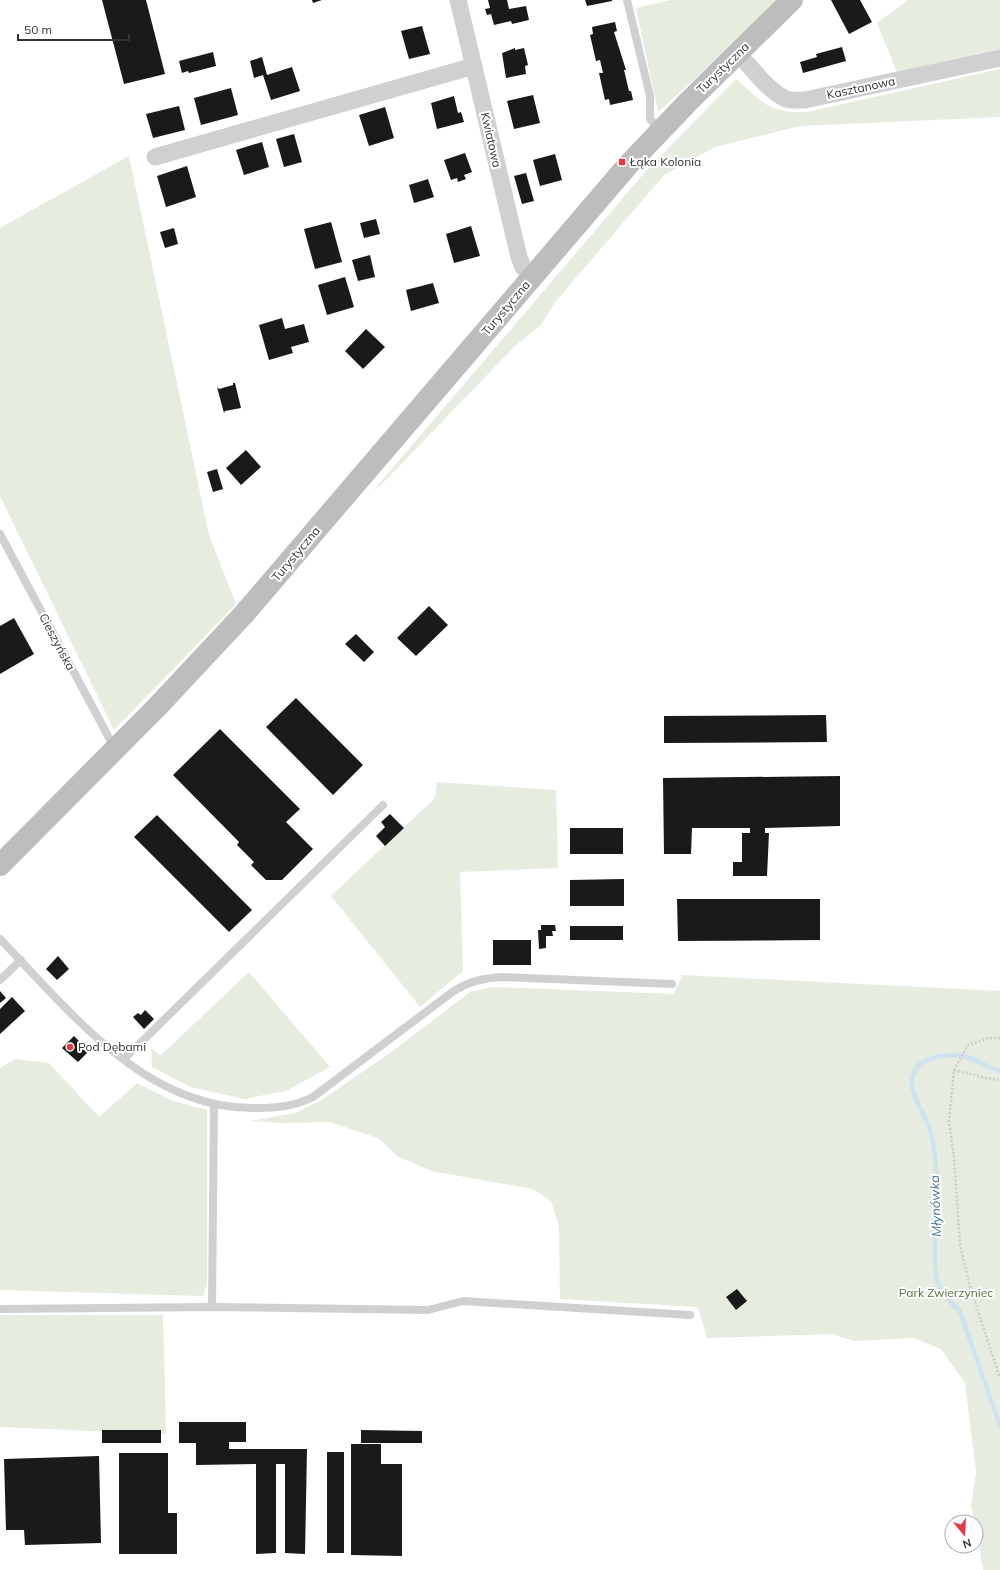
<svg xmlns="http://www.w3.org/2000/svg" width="1000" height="1570" viewBox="0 0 1000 1570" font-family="Mulish,sans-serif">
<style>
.green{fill:#e6ecdf}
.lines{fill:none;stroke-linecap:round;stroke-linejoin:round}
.stream{stroke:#cfe2ee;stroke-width:4.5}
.building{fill:#1a1a1a}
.path{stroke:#cdcdcd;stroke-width:2.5;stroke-dasharray:2 2;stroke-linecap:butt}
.service{stroke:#d0d0d0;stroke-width:8}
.minor{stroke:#d0d0d0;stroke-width:17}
.secondary{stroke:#bdbdbd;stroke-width:22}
.poi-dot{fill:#e63946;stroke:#fff;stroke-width:1.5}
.labels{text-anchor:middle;stroke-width:4;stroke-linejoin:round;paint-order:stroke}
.street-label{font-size:12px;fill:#333;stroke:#fff}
.poi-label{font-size:12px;fill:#333;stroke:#fff;text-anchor:start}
.park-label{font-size:12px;fill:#56703f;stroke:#fff}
.water-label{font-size:13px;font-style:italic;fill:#3f7597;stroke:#fff}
</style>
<rect width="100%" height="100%" fill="#fff"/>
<g class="green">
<polygon points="671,0 782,0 658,112 636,8"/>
<polygon points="908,0 1000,0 1000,49 897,72 877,23"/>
<path d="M 1000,69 L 1000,117 L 800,126 L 715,147 L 664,175 L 556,301 L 541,325 L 514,347 L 381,485 L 373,491 L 645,172 L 736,79 C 764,103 768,113 807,112 Z"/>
<polygon points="129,156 209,535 236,604 114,730 0,496 0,228"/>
<polygon points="437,782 556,790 558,868 460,872 463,971 420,1007 331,896 435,798"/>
<polygon points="249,972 330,1067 286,1091 244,1099 191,1087 152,1067 151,1047 160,1056"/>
<polygon points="682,975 1000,991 1000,1570 983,1570 976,1522 974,1522 971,1506 976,1472 965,1383 941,1349 913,1338 854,1341 832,1334 707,1338 698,1307 560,1299 559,1227 551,1201 533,1189 431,1171 397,1156 378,1138 330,1122 284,1123 250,1121 295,1113 320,1101 390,1053 470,992 492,987 674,994"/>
<polygon points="15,1059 49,1063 99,1117 137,1083 173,1101 207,1110 207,1284 203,1296 0,1290 0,1068"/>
<polygon points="0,1315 163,1315 166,1434 0,1427"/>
</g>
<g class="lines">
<path class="stream" d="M 1000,1071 C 973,1062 967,1050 937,1057 C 932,1058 924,1061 920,1064 C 901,1082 920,1105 927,1122 C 941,1155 935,1207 935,1243 C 935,1254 934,1269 937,1280 C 941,1293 950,1302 960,1311 L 1000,1426"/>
</g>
<g class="building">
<polygon points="102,0 146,0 165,74 124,84"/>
<polygon points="312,0 322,0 313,3"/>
<polygon points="488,0 507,0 509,9 526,6 529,20 512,24 511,21 494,25 491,14 487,15 485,9 490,8"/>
<polygon points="585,0 612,0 612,1 587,6"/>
<polygon points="831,0 860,0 872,22 849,34"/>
<polygon points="615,22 617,31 614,32 626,70 624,70 629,91 631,91 633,100 610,105 609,99 605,100 599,73 603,73 600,60 596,61 590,35 593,34 592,27"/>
<polygon points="422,26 430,54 409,59 401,31"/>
<polygon points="842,47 846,61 803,73 800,62 817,57 816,54"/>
<polygon points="515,48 515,50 524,48 528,65 525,66 526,74 506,78 502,53"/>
<polygon points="213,52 216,66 189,73 188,71 182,73 179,61"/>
<polygon points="262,57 267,75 292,67 300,91 271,100 263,75 254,78 250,61"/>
<polygon points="231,88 238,115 201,125 194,98"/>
<polygon points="533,95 540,123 514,129 507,101"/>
<polygon points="454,96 458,113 461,112 464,122 437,129 431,103"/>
<polygon points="179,106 185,130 153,138 146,114"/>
<polygon points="385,107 394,138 369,146 359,115"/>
<polygon points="294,134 302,162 284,167 276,139"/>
<polygon points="262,142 269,167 244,175 236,150"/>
<polygon points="465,153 472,172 464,175 466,179 458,182 457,178 451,180 444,160"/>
<polygon points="555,154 562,180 540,186 533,160"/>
<polygon points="187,166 196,197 166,207 157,176"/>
<polygon points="526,173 534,201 522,204 514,176"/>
<polygon points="428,179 434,197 414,203 409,185"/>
<polygon points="376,219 380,234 364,238 360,223"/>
<polygon points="331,222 342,262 315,269 304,229"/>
<polygon points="471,226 480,256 454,263 446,234"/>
<polygon points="174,228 178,244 165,248 160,232"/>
<polygon points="370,255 375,277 358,281 352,260"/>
<polygon points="345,277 354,307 327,315 318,285"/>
<polygon points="433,283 439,303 411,311 406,290"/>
<polygon points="282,318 285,329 304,324 309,342 291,347 293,353 269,360 259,325"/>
<polygon points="366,329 385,347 363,369 345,351"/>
<polygon points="233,383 235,383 241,408 225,411 224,413 217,387 219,389 233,385"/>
<polygon points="246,450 261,467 241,485 226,468"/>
<polygon points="217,469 223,489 213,492 207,472"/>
<polygon points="429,606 448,625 416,656 397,638"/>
<polygon points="14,618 34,654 0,674 0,626"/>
<polygon points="356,634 374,652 364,662 345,644"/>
<polygon points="296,698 363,765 333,795 266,727"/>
<polygon points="826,715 827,742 664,743 664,716"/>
<polygon points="220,729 300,809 286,822 313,849 282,880 266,880 251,865 254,862 237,845 239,842 173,775"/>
<polygon points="840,776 840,826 765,828 765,833 769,833 767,876 733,876 733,862 742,862 742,833 750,833 750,828 692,828 691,854 664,854 663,778"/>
<polygon points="390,814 404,828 385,846 376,836 385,827 381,822"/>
<polygon points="157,815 252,910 229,932 134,837"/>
<rect x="570" y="828" width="53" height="26"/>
<polygon points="624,879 624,906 570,906 570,880"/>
<polygon points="677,899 820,899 820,940 678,941"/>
<polygon points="541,925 555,925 556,931 552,931 553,936 546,936 546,948 539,949 538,930 541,930"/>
<rect x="570" y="926" width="53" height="14"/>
<rect x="493" y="940" width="38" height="25"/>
<polygon points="58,956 69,969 57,980 46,969"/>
<polygon points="0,991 6,998 0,1003"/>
<polygon points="12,997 25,1011 0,1034 0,1009"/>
<polygon points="145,1010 154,1019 144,1029 133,1017 138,1013 141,1015"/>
<polygon points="74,1036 89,1051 78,1062 62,1048"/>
<polygon points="737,1289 747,1301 736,1310 726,1297"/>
<polygon points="179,1422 246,1422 246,1442 229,1442 229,1449 307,1449 305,1554 285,1553 285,1464 276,1464 276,1553 256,1554 256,1464 196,1465 196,1443 179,1443"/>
<rect x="102" y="1430" width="59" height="13"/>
<polygon points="361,1430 422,1431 422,1443 361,1443"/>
<polygon points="351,1444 381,1444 381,1464 402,1464 402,1556 351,1555"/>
<rect x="327" y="1452" width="17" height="101"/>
<polygon points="119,1453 168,1453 168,1513 177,1513 177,1554 119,1554"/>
<polygon points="99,1456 101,1543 25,1545 24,1530 6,1530 4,1459"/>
</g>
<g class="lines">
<g class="path">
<polyline points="1000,1038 989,1038 968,1045 954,1070 949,1121 954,1157 960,1245 970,1287 1000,1378"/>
<polyline points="954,1070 986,1078 1000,1080"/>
</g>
<g class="service">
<polyline points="627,0 650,96 650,119 660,130"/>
<polyline points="0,534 115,749"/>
<path d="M 0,939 C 70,1011 146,1111 257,1108 C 278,1108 295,1106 313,1097 L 451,993 C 468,981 484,978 504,977 L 672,984"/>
<polyline points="0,980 21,960"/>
<polyline points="124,1059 383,805"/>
<polyline points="212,1307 214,1104"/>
<polyline points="0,1309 212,1307 428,1310 463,1301 690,1315"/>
</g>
<g class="minor">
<polyline points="458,0 519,257 523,267 533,275"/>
<path d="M 738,53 C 752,68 767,90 786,99 C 792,101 799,100 805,100 L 1000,58"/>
<polyline points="155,157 474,66"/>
</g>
<polyline class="secondary" points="0,865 158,706 244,614 628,165 688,102 792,0"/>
</g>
<g class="poi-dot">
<rect x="618" y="158" width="8" height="8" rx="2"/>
<circle cx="70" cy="1047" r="4"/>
</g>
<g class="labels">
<g class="street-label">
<text transform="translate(723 68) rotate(-44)" y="4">Turystyczna</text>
<text transform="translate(861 88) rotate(-12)" y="4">Kasztanowa</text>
<text transform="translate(491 140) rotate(77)" y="4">Kwiatowa</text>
<text transform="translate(506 308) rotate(-50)" y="4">Turystyczna</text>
<text transform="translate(296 554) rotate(-50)" y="4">Turystyczna</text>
<text transform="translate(57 642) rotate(62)" y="4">Cieszyńska</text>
</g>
<g class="poi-label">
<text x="630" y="166">Łąka Kolonia</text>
<text x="78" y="1051">Pod Dębami</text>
</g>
<g class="park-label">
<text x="946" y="1297">Park Zwierzyniec</text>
</g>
<g class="water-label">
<text transform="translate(935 1206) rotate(-92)" y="5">Młynówka</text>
</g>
</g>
<g transform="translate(964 1534) rotate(162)"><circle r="19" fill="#ffffff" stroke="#adadad"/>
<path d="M0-3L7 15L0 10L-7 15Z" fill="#e63946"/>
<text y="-6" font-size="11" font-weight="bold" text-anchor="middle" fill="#333333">N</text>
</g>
<path d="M18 34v6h111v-6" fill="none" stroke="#333333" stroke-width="2"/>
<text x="24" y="34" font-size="12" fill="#333333" stroke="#ffffff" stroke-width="3" paint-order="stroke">50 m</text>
</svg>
